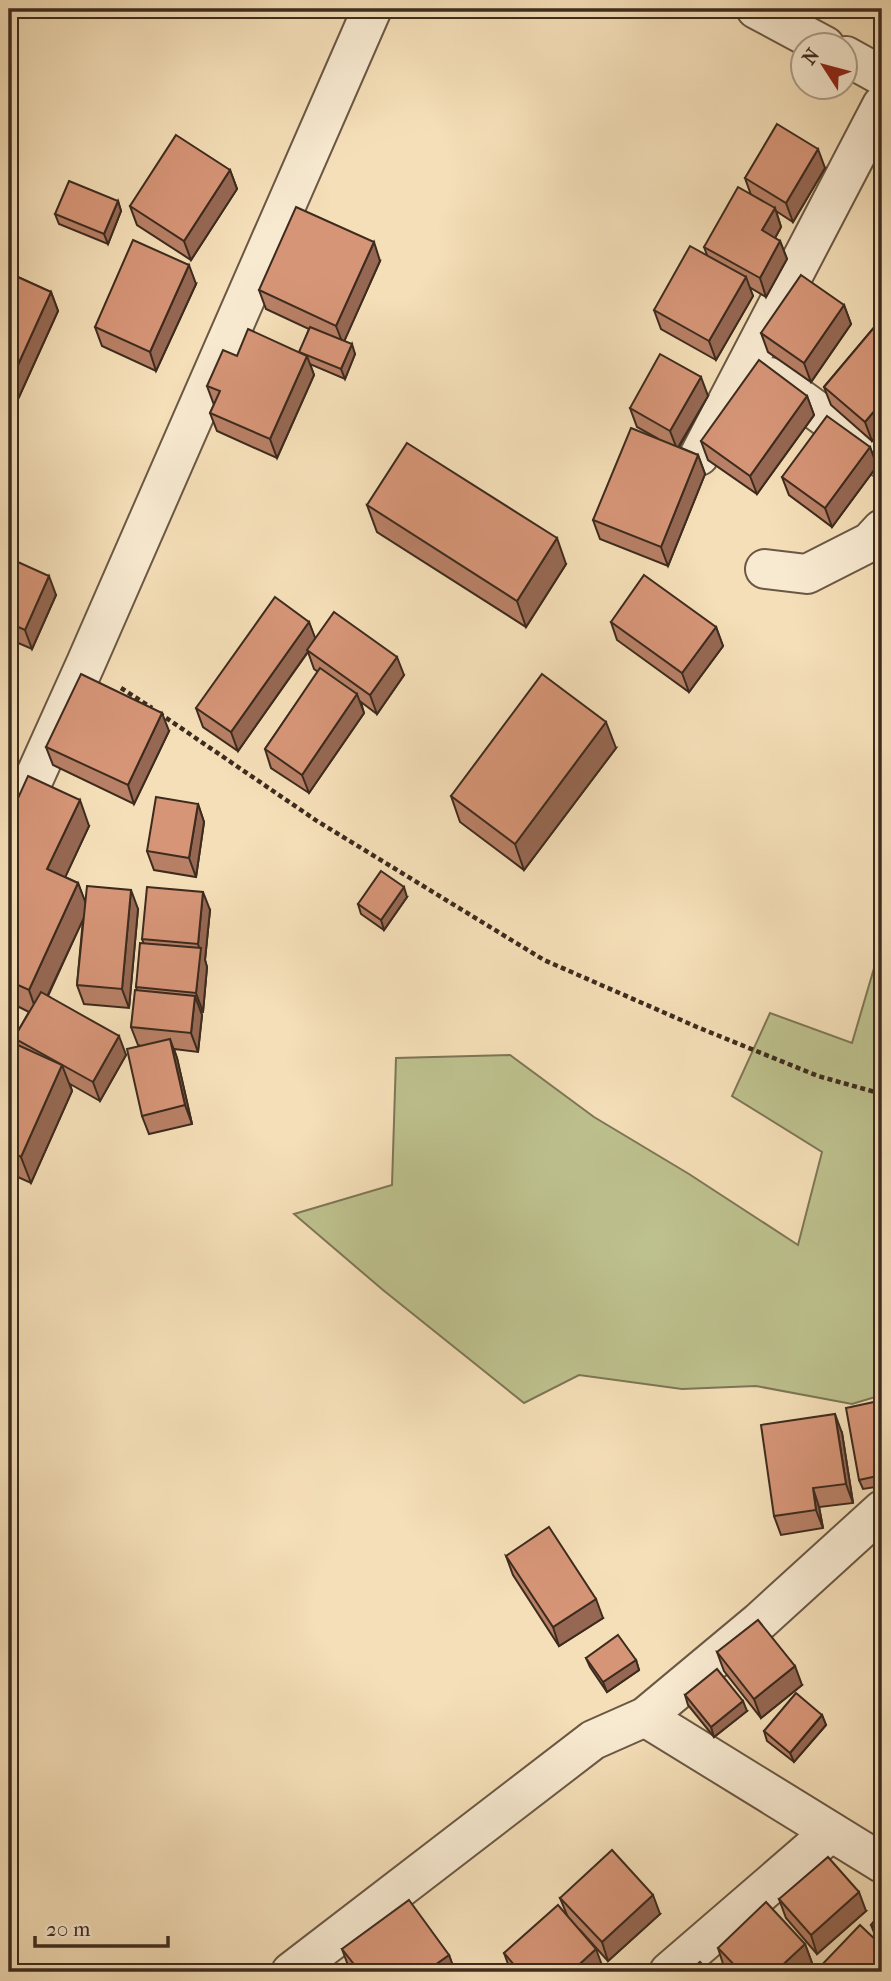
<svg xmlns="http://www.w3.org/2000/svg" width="891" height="1981" viewBox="0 0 891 1981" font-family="'IM FELL French Canon',serif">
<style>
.green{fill:#bdc18e;stroke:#7d7656;stroke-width:2}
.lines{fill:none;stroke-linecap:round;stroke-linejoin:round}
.minor-casing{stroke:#6b5844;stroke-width:42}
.tertiary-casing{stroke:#6b5844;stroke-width:42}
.path{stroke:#3d2b1e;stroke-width:4.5;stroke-dasharray:5 3.5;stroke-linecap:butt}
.minor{stroke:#f8ead1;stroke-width:38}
.tertiary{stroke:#f8ead1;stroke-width:38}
.wall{fill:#b88066;stroke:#3d2b1e;stroke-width:2}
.shaded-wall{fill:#966853;stroke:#3d2b1e;stroke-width:2}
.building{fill:#d69577;stroke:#3d2b1e;stroke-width:2}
</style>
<rect width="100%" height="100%" fill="#f5dfb8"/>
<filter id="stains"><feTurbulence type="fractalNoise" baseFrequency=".00286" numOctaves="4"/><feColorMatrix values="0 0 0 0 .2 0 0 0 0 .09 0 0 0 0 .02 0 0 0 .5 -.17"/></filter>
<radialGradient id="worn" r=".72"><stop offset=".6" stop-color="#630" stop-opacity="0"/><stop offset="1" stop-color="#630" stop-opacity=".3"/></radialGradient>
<polygon class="green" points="882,941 882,1395 852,1404 756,1386 682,1389 579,1375 524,1403 383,1290 294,1214 392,1185 396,1058 510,1055 594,1117 689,1174 798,1245 822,1152 732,1096 770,1013 852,1043"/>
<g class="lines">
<g class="minor-casing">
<g id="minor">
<polyline points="756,9 825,46"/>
<polyline points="846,56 882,76"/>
<polyline points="770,377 882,458"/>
<polyline points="699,456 882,105"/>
<polyline points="765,569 807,574 870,542 882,529"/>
<polyline points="645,1717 882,1863"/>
<polyline points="291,1972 593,1740 645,1717 759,1622 882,1510"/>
<polyline points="669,1972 831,1832"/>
</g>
</g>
<g class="tertiary-casing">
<polyline id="tertiary" points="9,834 86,663 372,9"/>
</g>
<g class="path">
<polyline points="121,688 152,708"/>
<polyline points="159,713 317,821 544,960 697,1027 818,1076 882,1094"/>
</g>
<use href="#minor" class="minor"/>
<use href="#tertiary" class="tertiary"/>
</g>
<g class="wall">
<polygon points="825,168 793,222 776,211 781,227 775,238 780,241 787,259 766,297 749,287 753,296 716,360 661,329 654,310 707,255 704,247 751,195 745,178"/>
<polygon points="230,170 237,189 191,260 137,225 130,206"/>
<polygon points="882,181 882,208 875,189"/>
<polygon points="118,201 121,211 108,244 59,224 55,214"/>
<polygon points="380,261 344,341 355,354 345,379 310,364 314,375 277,458 217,431 210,413 214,405 207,386 300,353 309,329 266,309 259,290"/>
<polygon points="9,273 51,292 58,311 19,397 9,392"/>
<polygon points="196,284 156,371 102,346 95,327"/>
<polygon points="844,305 851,324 811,382 768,352 761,333"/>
<polygon points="882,318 882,429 872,441 831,405 824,387"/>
<polygon points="708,396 679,447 698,455 705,474 668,566 600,539 593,520 657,438 637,427 630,408"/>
<polygon points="807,396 814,415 757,494 708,460 701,441"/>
<polygon points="870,447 877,466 832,527 789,495 782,477"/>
<polygon points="367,505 566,564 526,627 377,532"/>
<polygon points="9,558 56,595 32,649 9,639"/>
<polygon points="309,622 315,639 404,675 377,714 361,702 364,713 309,793 271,768 265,749 318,672 314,669 308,652 238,751 203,727 196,708"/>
<polygon points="611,622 716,627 723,646 689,692 617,640"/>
<polygon points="169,731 134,804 53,765 46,747"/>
<polygon points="616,748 524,870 460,822 451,796"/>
<polygon points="198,804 204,822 196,877 154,870 147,851"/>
<polygon points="9,818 89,826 65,877 78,883 85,902 138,909 129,1008 84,1004 77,985 83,919 48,996 126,1055 100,1101 70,1084 72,1091 31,1183 9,1173 9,1041 17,1045 14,1038 29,1012 9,1002"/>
<polygon points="407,897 384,930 361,914 358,904"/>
<polygon points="210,910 205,960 207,967 203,1012 200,1011 202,1015 198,1052 174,1049 177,1058 192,1124 149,1134 142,1116 141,1046 138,1045 131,1027 137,990 136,987 144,944 142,939"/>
<polygon points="877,1412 882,1437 882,1486 863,1489 859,1480"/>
<polygon points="842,1433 853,1503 819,1507 823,1528 781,1535 774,1516"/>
<polygon points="506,1556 603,1618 559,1646 513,1575"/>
<polygon points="717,1652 802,1685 761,1718 724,1671"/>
<polygon points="586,1658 636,1660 639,1670 607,1692 590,1667"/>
<polygon points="685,1695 747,1711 714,1737 688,1705"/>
<polygon points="822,1715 826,1725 794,1762 767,1741 764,1731"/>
<polygon points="560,1898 660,1914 608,1961 579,1929 603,1968 599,1972 511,1972 504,1953 567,1915"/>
<polygon points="779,1899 866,1911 817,1954 786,1918"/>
<polygon points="882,1912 882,1941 875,1935 871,1925"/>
<polygon points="805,1944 812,1963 802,1972 730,1972 724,1967 718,1948"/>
<polygon points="342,1949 449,1955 455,1972 353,1972 349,1968"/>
</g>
<g class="shaded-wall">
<polygon points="818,149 825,168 793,222 786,203"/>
<polygon points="230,170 237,189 191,260 184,241"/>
<polygon points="118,201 121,211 108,244 104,234"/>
<polygon points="775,208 781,227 769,249 762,230"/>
<polygon points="780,241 787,259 766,297 760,278"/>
<polygon points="374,242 380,261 343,344 336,326"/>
<polygon points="189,265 196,284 156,371 150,352"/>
<polygon points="746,277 753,296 716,360 709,341"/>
<polygon points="51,292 58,311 19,397 12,378"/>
<polygon points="844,305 851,324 811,382 804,363"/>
<polygon points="352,344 355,354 345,379 341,369"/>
<polygon points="307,356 314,375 277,458 270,439"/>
<polygon points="701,377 708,396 677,449 670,431"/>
<polygon points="807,396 814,415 757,494 750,476"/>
<polygon points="882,402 882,429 872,441 865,422"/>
<polygon points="870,447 877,466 832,527 825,508"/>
<polygon points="698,455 705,474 668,566 661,547"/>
<polygon points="557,538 566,564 526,627 517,601"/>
<polygon points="49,576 56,595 32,649 25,630"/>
<polygon points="309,622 316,640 238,751 231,732"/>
<polygon points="716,627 723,646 689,692 682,673"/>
<polygon points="397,657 404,675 377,714 370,695"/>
<polygon points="357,694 364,713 309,793 302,775"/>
<polygon points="162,713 169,731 134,804 128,785"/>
<polygon points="606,722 616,748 524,870 515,844"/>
<polygon points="80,800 89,826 57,895 47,869"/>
<polygon points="198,804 204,822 196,877 189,858"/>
<polygon points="78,883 88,909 38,1016 29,990"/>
<polygon points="404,887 407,897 384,930 381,920"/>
<polygon points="131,890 138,909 129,1008 122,989"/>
<polygon points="203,892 210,910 205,960 207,967 203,1012 196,993 200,951 198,944"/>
<polygon points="195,996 202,1015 198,1052 191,1033"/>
<polygon points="119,1036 126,1055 100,1101 93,1082"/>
<polygon points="170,1039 177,1058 192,1124 185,1105"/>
<polygon points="62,1065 72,1091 31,1183 21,1157"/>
<polygon points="874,1402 877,1412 882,1437 882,1445"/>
<polygon points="835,1414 842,1433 853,1503 846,1484"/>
<polygon points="813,1488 819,1507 823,1528 816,1510"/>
<polygon points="596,1599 603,1618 559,1646 553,1627"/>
<polygon points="636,1660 639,1670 607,1692 603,1682"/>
<polygon points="795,1666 802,1685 761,1718 754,1699"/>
<polygon points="743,1701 747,1711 714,1737 711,1727"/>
<polygon points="822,1715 826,1725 794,1762 790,1753"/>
<polygon points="859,1892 866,1911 817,1954 811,1935"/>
<polygon points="653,1895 660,1914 608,1961 602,1942"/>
<polygon points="805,1944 812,1963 802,1972 775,1972"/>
<polygon points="596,1949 603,1968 599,1972 571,1972"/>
<polygon points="449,1955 455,1972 425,1972"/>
</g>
<g class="building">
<polygon points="777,124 818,149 786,203 745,178"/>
<polygon points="176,135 230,170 184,241 130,206"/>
<polygon points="69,181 118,201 104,234 55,214"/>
<polygon points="882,181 882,196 875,189"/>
<polygon points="738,187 775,208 762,230 780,241 760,278 704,247"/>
<polygon points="296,207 374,242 336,326 259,290"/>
<polygon points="133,240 189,265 150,352 95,327"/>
<polygon points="690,246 746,277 709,341 654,310"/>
<polygon points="9,273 51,292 12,378 9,376"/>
<polygon points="801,275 844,305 804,363 761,333"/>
<polygon points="882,318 882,402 865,422 824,387"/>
<polygon points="310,327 352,344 341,369 299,352"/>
<polygon points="248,329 307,356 270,439 210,413 220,391 207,386 223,350 237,356"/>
<polygon points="660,354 701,377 670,431 630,408"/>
<polygon points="759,360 807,396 750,476 701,441"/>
<polygon points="827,416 870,447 825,508 782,477"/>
<polygon points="631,428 698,455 661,547 593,520"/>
<polygon points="407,443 557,538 517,601 367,505"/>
<polygon points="9,558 49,576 25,630 9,623"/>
<polygon points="644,575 716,627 682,673 611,622"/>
<polygon points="275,597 309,622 231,732 196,708"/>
<polygon points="334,612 397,657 370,695 307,650"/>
<polygon points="320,668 357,694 302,775 265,749"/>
<polygon points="81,674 162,713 128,785 46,747"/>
<polygon points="542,674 606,722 515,844 451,796"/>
<polygon points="28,776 80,800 47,869 78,883 29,990 9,981 9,818"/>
<polygon points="156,797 198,804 189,858 147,851"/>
<polygon points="381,871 404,887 381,920 358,904"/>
<polygon points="87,886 131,890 122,989 77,985"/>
<polygon points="147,887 203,892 198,944 142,939"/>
<polygon points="140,943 201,948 196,993 136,987"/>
<polygon points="135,990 195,996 191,1033 131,1027"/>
<polygon points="41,992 119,1036 93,1082 14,1038"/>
<polygon points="170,1039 185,1105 142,1116 127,1049"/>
<polygon points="9,1041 62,1065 21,1157 9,1151"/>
<polygon points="874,1402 882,1445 882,1475 859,1480 846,1408"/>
<polygon points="835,1414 846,1484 813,1488 816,1510 774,1516 761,1425"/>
<polygon points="549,1527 596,1599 553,1627 506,1556"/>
<polygon points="758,1620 795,1666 754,1699 717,1652"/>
<polygon points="618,1635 636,1660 603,1682 586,1658"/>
<polygon points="717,1669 743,1701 711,1727 685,1695"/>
<polygon points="796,1693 822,1715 790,1753 764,1731"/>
<polygon points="612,1850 653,1895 602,1942 560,1898"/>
<polygon points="828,1857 859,1892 811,1935 779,1899"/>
<polygon points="409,1900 449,1955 425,1972 360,1972 342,1949"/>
<polygon points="766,1902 805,1944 775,1972 741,1972 718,1948"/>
<polygon points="558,1905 596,1949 571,1972 520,1972 504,1953"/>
<polygon points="882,1912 882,1934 871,1925"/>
<polygon points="860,1925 882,1946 882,1972 815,1972"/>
<polygon points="700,1962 709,1972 688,1972"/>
</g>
<rect width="891" height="1981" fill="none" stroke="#f5dfb8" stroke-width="35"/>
<rect x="10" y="10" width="870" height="1960" fill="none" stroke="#3d2b1e" stroke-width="3.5"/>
<rect x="18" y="18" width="856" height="1946" fill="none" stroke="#3d2b1e" stroke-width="2"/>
<g transform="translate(824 66) rotate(306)"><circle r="33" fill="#f8ead1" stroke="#ad9e89" stroke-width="2"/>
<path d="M0-5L12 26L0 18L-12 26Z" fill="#8f2418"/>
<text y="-10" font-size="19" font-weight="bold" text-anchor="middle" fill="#3d2b1e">N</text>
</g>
<path d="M35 1936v10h133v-10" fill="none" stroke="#3d2b1e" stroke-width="3.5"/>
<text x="46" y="1936" font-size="21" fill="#3d2b1e" stroke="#f8ead1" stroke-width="5" paint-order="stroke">20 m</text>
<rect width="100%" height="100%" filter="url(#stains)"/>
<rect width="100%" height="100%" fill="url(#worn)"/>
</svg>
